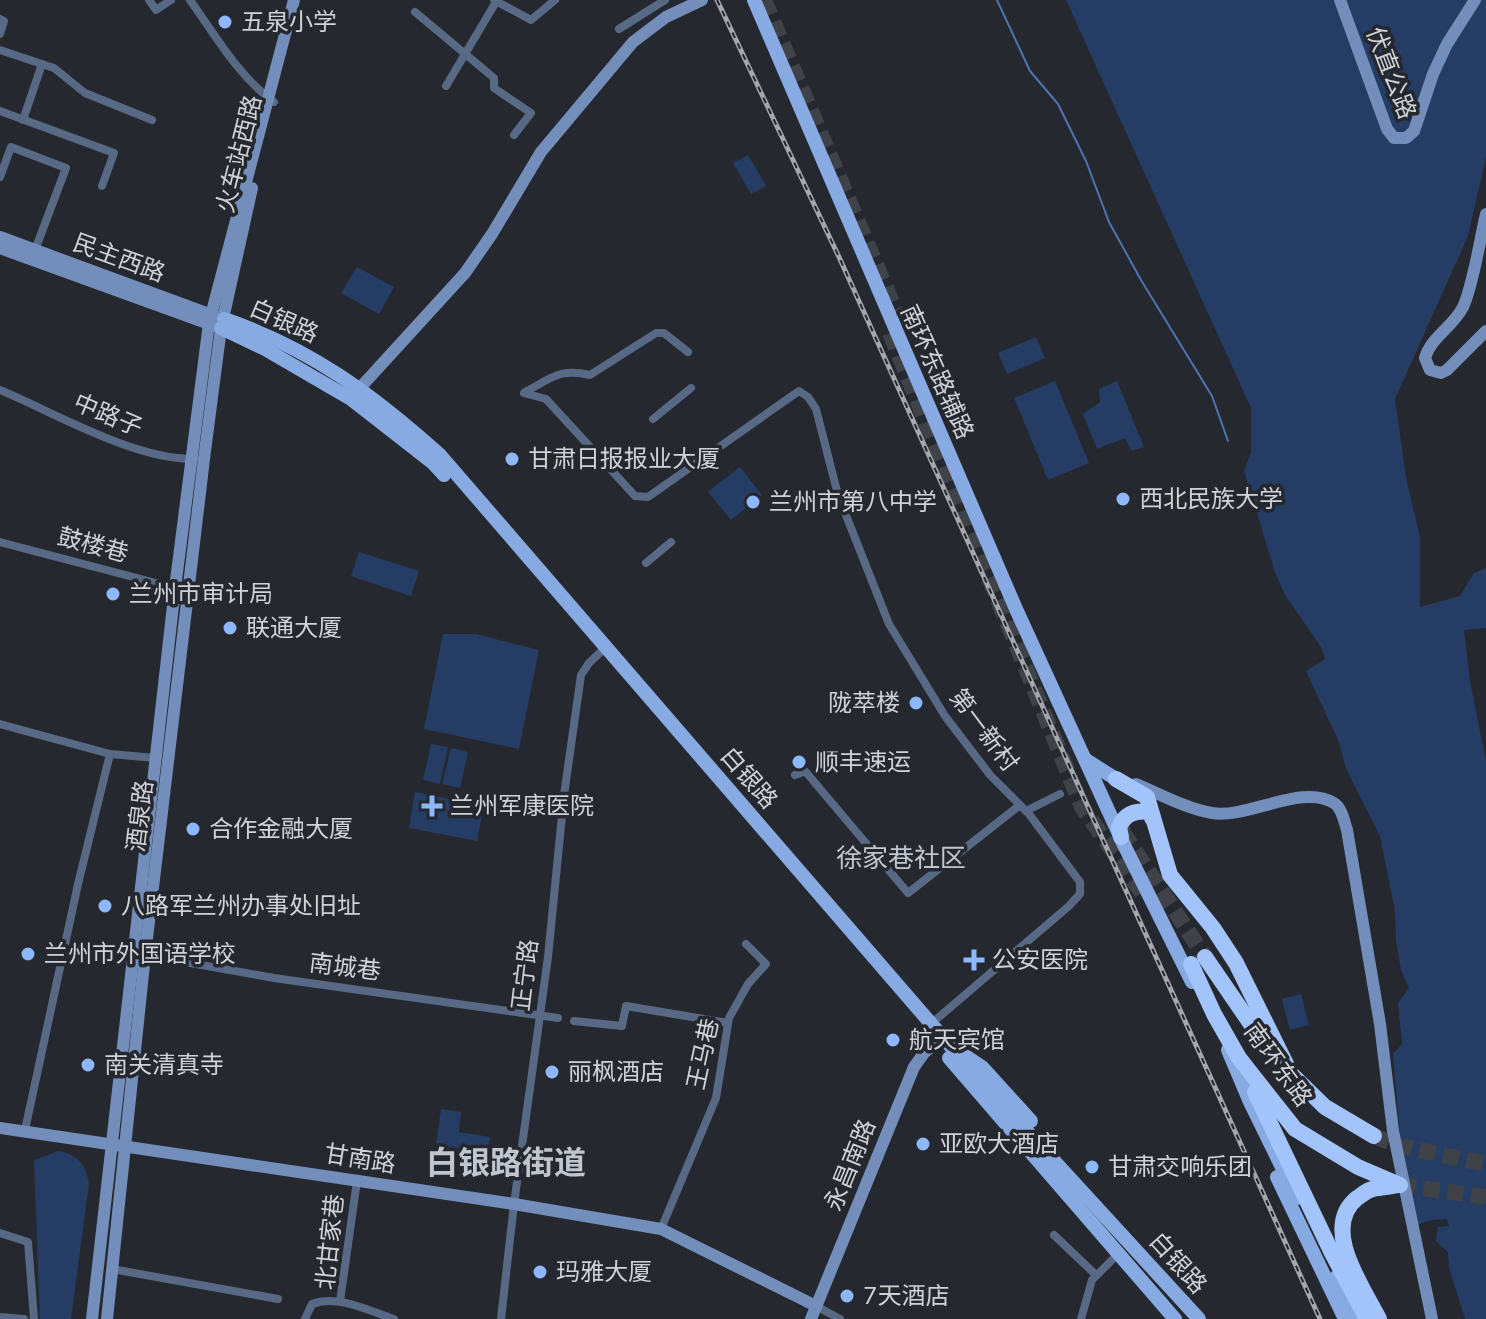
<svg xmlns="http://www.w3.org/2000/svg" width="1486" height="1319" viewBox="0 0 1486 1319" font-family="'Nunito Sans','Noto Sans SC',sans-serif">
<style>
.green{fill:#253d65}
.lines{fill:none;stroke-linecap:round;stroke-linejoin:round}
.stream{stroke:#4d73b3;stroke-width:2}
.highway-tunnel{stroke:#3f4247;stroke-width:16;stroke-dasharray:16 8;stroke-linecap:butt}
.street{stroke:#586985;stroke-width:8}
.secondary{stroke:#738eba;stroke-width:12}
.primary{stroke:#87aae3;stroke-width:14}
.highway{stroke:#a2c4fb;stroke-width:16}
.rail-casing{stroke:#a4a7ab;stroke-width:5}
.rail{stroke:#25282e;stroke-width:2;stroke-dasharray:6;stroke-linecap:butt}
.poi-dot{fill:#8eb8fd;stroke:#25282e;stroke-width:3}
.labels{text-anchor:middle;stroke-width:7;stroke-linejoin:round;paint-order:stroke}
.poi-label{font-size:24px;fill:#d0d2d6;stroke:#25282e;text-anchor:start}
.street-label{font-size:24px;fill:#d0d2d6;stroke:#25282e}
.neighbourhood-label{font-size:26px;fill:#c1c6ce;stroke:#25282e}
.district-label{font-size:32px;font-weight:bold;fill:#c1c6ce;stroke:#25282e}
</style>
<rect width="100%" height="100%" fill="#25282e"/>
<g class="green">
<polygon points="1066,0 1486,0 1486,157 1468,236 1395,399 1406,478 1420,537 1420,607 1460,596 1474,573 1486,568 1486,628 1464,630 1470,681 1486,761 1486,1319 1465,1319 1449,1267 1448,1252 1436,1241 1438,1227 1449,1226 1447,1219 1432,1220 1416,1225 1400,1138 1393,1054 1402,1044 1398,1003 1409,988 1401,970 1396,941 1395,911 1380,836 1347,771 1338,740 1306,671 1325,659 1321,647 1285,595 1275,572 1244,471 1251,452 1251,408"/>
<polygon points="748,155 766,186 751,194 733,163"/>
<polygon points="357,267 394,287 379,314 341,293"/>
<polygon points="1036,337 1045,358 1007,374 998,353"/>
<polygon points="1055,381 1089,463 1048,480 1014,398"/>
<polygon points="1117,381 1144,447 1132,451 1125,438 1097,449 1083,414 1100,402 1099,389"/>
<polygon points="740,467 762,495 731,520 708,492"/>
<polygon points="359,552 419,571 411,596 351,576"/>
<polygon points="443,634 476,634 539,650 519,749 424,729"/>
<polygon points="431,744 448,747 440,784 423,780"/>
<polygon points="451,748 468,752 460,788 442,784"/>
<polygon points="415,792 484,806 477,841 409,828"/>
<polygon points="1301,994 1309,1025 1290,1030 1282,999"/>
<polygon points="441,1109 461,1112 459,1132 490,1137 488,1152 436,1145"/>
<path d="M 58,1151 C 78,1154 86,1165 89,1184 L 71,1319 L 40,1319 L 34,1160 Z"/>
</g>
<g class="lines">
<polyline class="stream" points="997,0 1030,71 1058,104 1086,161 1109,222 1141,280 1212,396 1228,441"/>
<g class="highway-tunnel">
<polyline points="764,0 899,319"/>
<polyline points="890,333 1082,807 1145,897"/>
<polyline points="1122,831 1205,957"/>
<polyline points="1374,1136 1400,1146 1486,1164"/>
<polyline points="1400,1185 1486,1197"/>
</g>
<g class="street">
<polyline points="149,0 156,10 171,0"/>
<path d="M 190,0 C 215,35 239,77 274,102"/>
<polyline points="494,0 531,20 555,0"/>
<polyline points="415,12 494,78 494,88 531,113 514,135"/>
<polyline points="0,19 4,21 0,34"/>
<polyline points="619,29 665,0"/>
<polyline points="0,50 54,68 85,93 152,120"/>
<polyline points="446,86 496,2"/>
<polyline points="0,111 114,153 102,186"/>
<polyline points="23,120 42,64"/>
<polyline points="0,177 11,147 66,168 35,250"/>
<path d="M 0,390 C 57,414 133,459 194,459"/>
<path d="M 525,392 C 552,378 559,368 590,375 L 656,333 L 664,333 L 688,352"/>
<polyline points="524,393 546,399 635,496 648,497 799,391 808,397 816,409 838,495 889,624 945,716 990,775 1029,814 1080,882 1080,894 1069,906 932,1023"/>
<polyline points="653,419 691,388"/>
<polyline points="0,542 175,588"/>
<polyline points="646,563 671,542"/>
<polyline points="0,724 110,754"/>
<polyline points="795,775 805,771 908,893 1020,805"/>
<polyline points="1026,811 1060,794"/>
<polyline points="145,955 274,978 558,1018"/>
<polyline points="574,1021 622,1026 626,1006 728,1023"/>
<polyline points="25,1130 78,884 110,754 156,758"/>
<polyline points="661,1229 716,1098 729,1018 748,984 766,964 746,944"/>
<polyline points="0,1233 28,1242 34,1319"/>
<polyline points="1054,1235 1096,1275"/>
<polyline points="112,1269 278,1299"/>
<polyline points="340,1301 357,1181"/>
<polyline points="816,1306 840,1319"/>
<polyline points="0,1317 24,1319"/>
<path d="M 305,1319 L 312,1304 C 338,1294 369,1311 394,1319"/>
<polyline points="501,1319 514,1204 548,957 564,795 581,675 589,663 606,647"/>
<polyline points="1081,1319 1092,1280 1118,1254"/>
</g>
<g class="secondary">
<polyline points="1340,0 1387,129 1394,138 1406,138 1414,131 1433,74 1447,44 1475,0"/>
<path d="M 1486,214 C 1480,239 1473,286 1463,307 C 1453,327 1431,337 1425,358 L 1430,370 L 1441,373 L 1447,370 L 1486,331"/>
<polyline points="0,237 217,317"/>
<polyline points="0,248 215,326"/>
<polyline points="359,389 465,273 492,234 541,152 633,42 666,17 702,0"/>
<path d="M 1136,784 C 1160,794 1187,809 1212,813 C 1248,819 1302,783 1334,803 C 1342,808 1344,821 1347,830 L 1380,1024 L 1393,1131 L 1432,1319"/>
<polyline points="0,1128 514,1204 661,1229 816,1306"/>
<polyline points="92,1319 175,588 209,323 294,0"/>
<polyline points="107,1319 145,955 204,459 221,328 252,188"/>
<polyline points="811,1319 914,1067 924,1053 944,1036"/>
</g>
<g class="primary">
<polyline points="754,0 1016,609 1125,847 1192,982"/>
<path d="M 224,319 C 310,348 373,395 440,455 L 978,1078 L 1199,1319"/>
<polyline points="221,328 265,349 351,399 433,463 444,475"/>
<polyline points="1086,760 1116,779"/>
<polyline points="1228,1050 1250,1102 1297,1198"/>
<polyline points="967,1057 982,1067 1031,1121"/>
<polyline points="949,1058 1175,1319"/>
<polyline points="1277,1177 1345,1319"/>
<polyline points="1336,1277 1357,1319"/>
</g>
<g class="highway">
<polyline points="1116,779 1147,797 1170,875 1213,928 1236,963 1292,1076"/>
<path d="M 1121,837 L 1119,828 C 1124,814 1135,810 1150,812 L 1152,818"/>
<polyline points="1205,957 1266,1046"/>
<polyline points="1191,964 1214,1014 1239,1058 1295,1129 1358,1167 1400,1185"/>
<polyline points="1287,1070 1325,1107 1374,1136"/>
<polyline points="1255,1092 1332,1253 1367,1319"/>
<path d="M 1379,1319 C 1363,1287 1320,1228 1357,1198 C 1362,1195 1367,1190 1373,1189 C 1381,1187 1390,1187 1398,1185"/>
</g>
<g class="rail-casing">
<polyline id="rail" points="717,0 839,257 1320,1319"/>
</g>
<use href="#rail" class="rail"/>
</g>
<g class="poi-dot">
<circle cx="225" cy="22" r="8"/>
<circle cx="512" cy="459" r="8"/>
<circle cx="1123" cy="499" r="8"/>
<circle cx="753" cy="502" r="8"/>
<circle cx="113" cy="594" r="8"/>
<circle cx="230" cy="628" r="8"/>
<circle cx="916" cy="703" r="8"/>
<circle cx="799" cy="762" r="8"/>
<path d="M428 794h8v8h8v8h-8v8h-8v-8h-8v-8h8z"/>
<circle cx="193" cy="829" r="8"/>
<circle cx="105" cy="906" r="8"/>
<circle cx="28" cy="954" r="8"/>
<path d="M970 948h8v8h8v8h-8v8h-8v-8h-8v-8h8z"/>
<circle cx="893" cy="1040" r="8"/>
<circle cx="88" cy="1065" r="8"/>
<circle cx="552" cy="1072" r="8"/>
<circle cx="923" cy="1144" r="8"/>
<circle cx="1092" cy="1167" r="8"/>
<circle cx="540" cy="1272" r="8"/>
<circle cx="847" cy="1296" r="8"/>
</g>
<g class="labels">
<g class="poi-label">
<text x="241" y="30">五泉小学</text>
<text x="528" y="467">甘肃日报报业大厦</text>
<text x="1139" y="507">西北民族大学</text>
<text x="769" y="510">兰州市第八中学</text>
<text x="129" y="602">兰州市审计局</text>
<text x="246" y="636">联通大厦</text>
<text x="900" y="711" text-anchor="end">陇萃楼</text>
<text x="815" y="770">顺丰速运</text>
<text x="450" y="814">兰州军康医院</text>
<text x="209" y="837">合作金融大厦</text>
<text x="121" y="914">八路军兰州办事处旧址</text>
<text x="44" y="962">兰州市外国语学校</text>
<text x="992" y="968">公安医院</text>
<text x="909" y="1048">航天宾馆</text>
<text x="104" y="1073">南关清真寺</text>
<text x="568" y="1080">丽枫酒店</text>
<text x="939" y="1152">亚欧大酒店</text>
<text x="1108" y="1175">甘肃交响乐团</text>
<text x="556" y="1280">玛雅大厦</text>
<text x="863" y="1304">7天酒店</text>
</g>
<g class="street-label">
<text transform="translate(1391 73) rotate(69)" y="8">伏直公路</text>
<text transform="translate(239 154) rotate(-76)" y="8">火车站西路</text>
<text transform="translate(119 258) rotate(20)" y="8">民主西路</text>
<text transform="translate(284 321) rotate(24)" y="8">白银路</text>
<text transform="translate(937 372) rotate(66)" y="8">南环东路辅路</text>
<text transform="translate(108 415) rotate(23)" y="8">中路子</text>
<text transform="translate(93 545) rotate(15)" y="8">鼓楼巷</text>
<text transform="translate(984 730) rotate(53)" y="8">第一新村</text>
<text transform="translate(749 778) rotate(49)" y="8">白银路</text>
<text transform="translate(140 816) rotate(-83)" y="8">酒泉路</text>
<text transform="translate(345 967) rotate(7)" y="8">南城巷</text>
<text transform="translate(525 975) rotate(-83)" y="8">正宁路</text>
<text transform="translate(703 1054) rotate(-78)" y="8">王马巷</text>
<text transform="translate(1278 1065) rotate(54)" y="8">南环东路</text>
<text transform="translate(360 1159) rotate(9)" y="8">甘南路</text>
<text transform="translate(850 1165) rotate(-68)" y="8">永昌南路</text>
<text transform="translate(330 1242) rotate(-84)" y="8">北甘家巷</text>
<text transform="translate(1178 1263) rotate(48)" y="8">白银路</text>
</g>
<g class="neighbourhood-label">
<text x="901" y="867">徐家巷社区</text>
</g>
<g class="district-label">
<text x="506" y="1174">白银路街道</text>
</g>
</g>
</svg>
